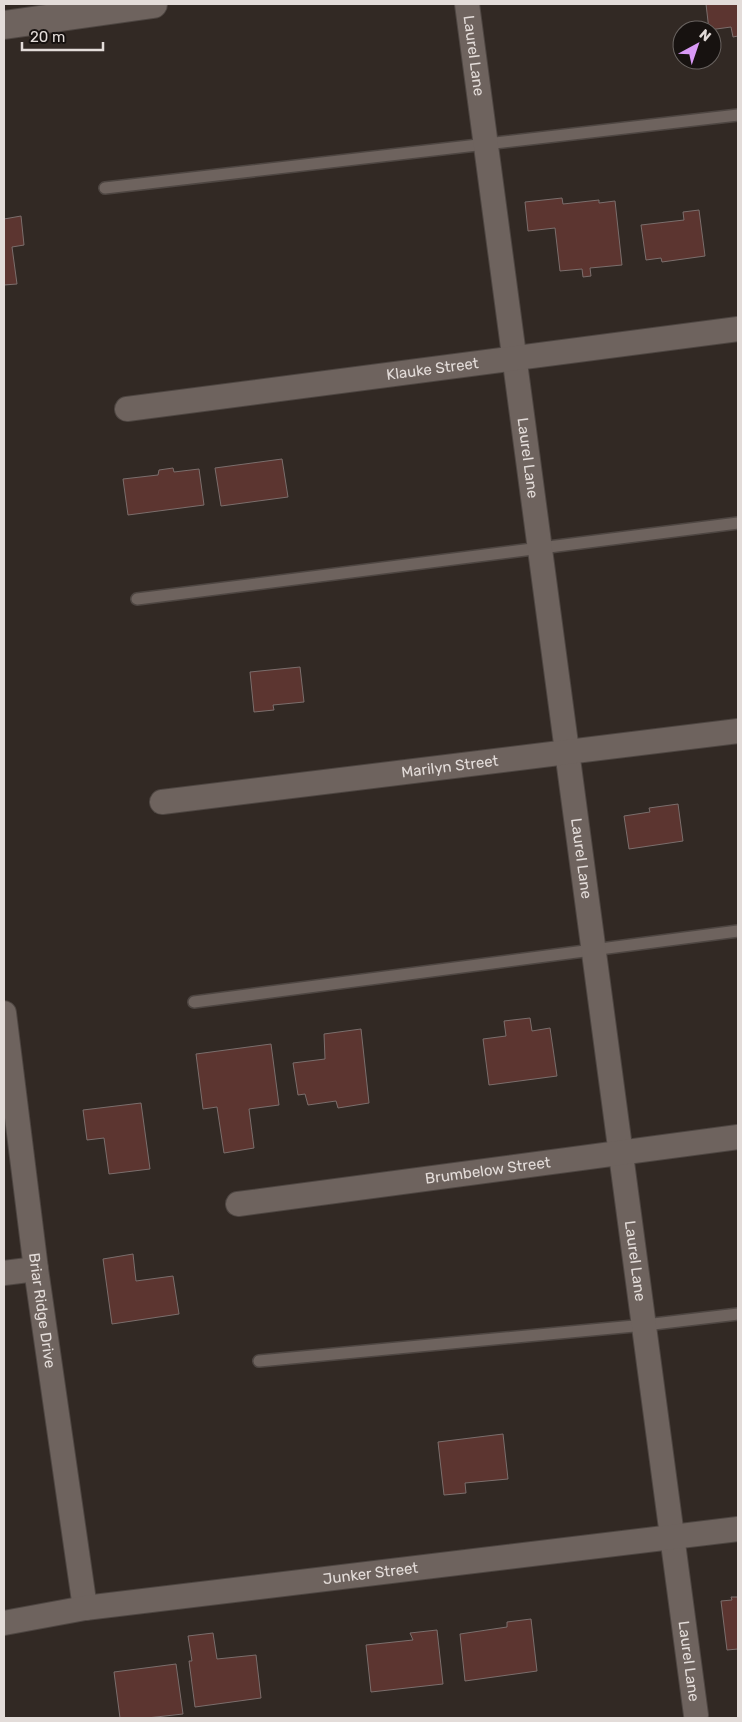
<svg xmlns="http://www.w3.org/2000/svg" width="742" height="1722" viewBox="0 0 742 1722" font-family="Rubik,sans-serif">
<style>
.building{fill:#5c3530;stroke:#7b6e6c}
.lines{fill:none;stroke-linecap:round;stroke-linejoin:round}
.service-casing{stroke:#4e4642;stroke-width:14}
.minor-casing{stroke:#4e4642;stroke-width:26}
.tertiary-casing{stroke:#4e4642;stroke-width:30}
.service{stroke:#6e635e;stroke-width:11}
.minor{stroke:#6e635e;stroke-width:24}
.tertiary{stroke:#6e635e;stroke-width:28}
.labels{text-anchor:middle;stroke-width:4.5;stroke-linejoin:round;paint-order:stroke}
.street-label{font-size:15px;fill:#e3dcd9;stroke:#171210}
</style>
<rect width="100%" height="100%" fill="#322924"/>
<g class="building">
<polygon points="706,4 738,4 738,36 733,37 731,27 709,30"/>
<polygon points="562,198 563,204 599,200 599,203 615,201 622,265 590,268 591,276 583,277 582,269 560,271 555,228 528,231 525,202"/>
<polygon points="699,210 705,256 662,262 661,258 646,260 641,225 684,220 683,212"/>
<polygon points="21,216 24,245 12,247 17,284 4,285 4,219"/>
<polygon points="282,459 288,497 221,506 215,468"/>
<polygon points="173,468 174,472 199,469 204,505 128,515 123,479 158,475 159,470"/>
<polygon points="300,667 304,702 273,705 274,710 254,712 250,672"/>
<polygon points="678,804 683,841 629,849 624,816 650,812 649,808"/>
<polygon points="530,1018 532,1031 550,1028 557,1076 489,1085 483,1039 506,1036 504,1021"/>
<polygon points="361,1029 369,1103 338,1108 336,1101 308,1105 305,1094 298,1095 293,1063 325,1059 324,1034"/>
<polygon points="271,1044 279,1105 249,1109 254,1148 224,1153 217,1107 203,1109 196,1054"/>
<polygon points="141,1103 150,1169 109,1174 104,1138 87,1140 83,1110"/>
<polygon points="133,1254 136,1281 173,1276 179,1314 112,1324 103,1259"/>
<polygon points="503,1434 508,1479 465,1483 466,1493 444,1495 438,1442"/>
<polygon points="731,1597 738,1597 738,1649 727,1650 721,1601 732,1600"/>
<polygon points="531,1619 537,1671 465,1681 460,1634 507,1627 507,1622"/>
<polygon points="437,1630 443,1684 371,1692 366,1645 413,1640 410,1633"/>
<polygon points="213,1633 217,1659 256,1655 261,1698 195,1707 189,1661 192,1661 188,1636"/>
<polygon points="176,1664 183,1714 147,1718 120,1718 114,1672"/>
</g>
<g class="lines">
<g class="service-casing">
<g id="service">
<polyline points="105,188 738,115"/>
<polyline points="137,599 738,523"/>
<polyline points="194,1002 738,931"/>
<polyline points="259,1361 645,1325 738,1314"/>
</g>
</g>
<g class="minor-casing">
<g id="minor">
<path id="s1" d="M 467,4 L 696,1715"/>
<path id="s2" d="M 127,409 L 738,329"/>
<path id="s3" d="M 162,802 L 738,731"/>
<path id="s4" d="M 4,1013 L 36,1269 L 85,1608"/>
<path id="s5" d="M 238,1204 L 738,1137"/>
<polyline points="4,1273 36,1269"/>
<path id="s6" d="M 4,1623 L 85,1608 L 738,1529"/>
</g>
</g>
<g class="tertiary-casing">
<polyline id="tertiary" points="4,25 153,4"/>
</g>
<use href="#service" class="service"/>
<use href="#minor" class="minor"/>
<use href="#tertiary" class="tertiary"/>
</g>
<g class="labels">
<g class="street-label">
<text dy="5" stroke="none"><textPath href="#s1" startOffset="52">Laurel Lane</textPath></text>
<text dy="5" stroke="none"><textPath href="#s2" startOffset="308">Klauke Street</textPath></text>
<text dy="5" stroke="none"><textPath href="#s1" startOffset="458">Laurel Lane</textPath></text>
<text dy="5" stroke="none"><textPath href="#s3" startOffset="290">Marilyn Street</textPath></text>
<text dy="5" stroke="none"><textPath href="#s1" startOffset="862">Laurel Lane</textPath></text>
<text dy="5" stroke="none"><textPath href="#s5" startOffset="252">Brumbelow Street</textPath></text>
<text dy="5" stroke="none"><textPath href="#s1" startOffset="1268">Laurel Lane</textPath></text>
<text dy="5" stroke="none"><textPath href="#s4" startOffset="300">Briar Ridge Drive</textPath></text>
<text dy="5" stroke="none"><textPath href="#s6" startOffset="370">Junker Street</textPath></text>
<text dy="5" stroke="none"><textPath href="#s1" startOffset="1672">Laurel Lane</textPath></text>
</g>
</g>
<rect width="742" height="1722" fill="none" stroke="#e3dcd9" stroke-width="10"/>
<g transform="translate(697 45) rotate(40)"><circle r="24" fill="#171210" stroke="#696360"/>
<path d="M0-4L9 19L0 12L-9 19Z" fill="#da9af7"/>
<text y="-8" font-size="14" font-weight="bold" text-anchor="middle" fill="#e3dcd9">N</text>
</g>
<path d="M22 42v8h81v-8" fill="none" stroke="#e3dcd9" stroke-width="2.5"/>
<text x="30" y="42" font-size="15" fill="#e3dcd9" stroke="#171210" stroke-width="4" paint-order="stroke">20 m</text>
</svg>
